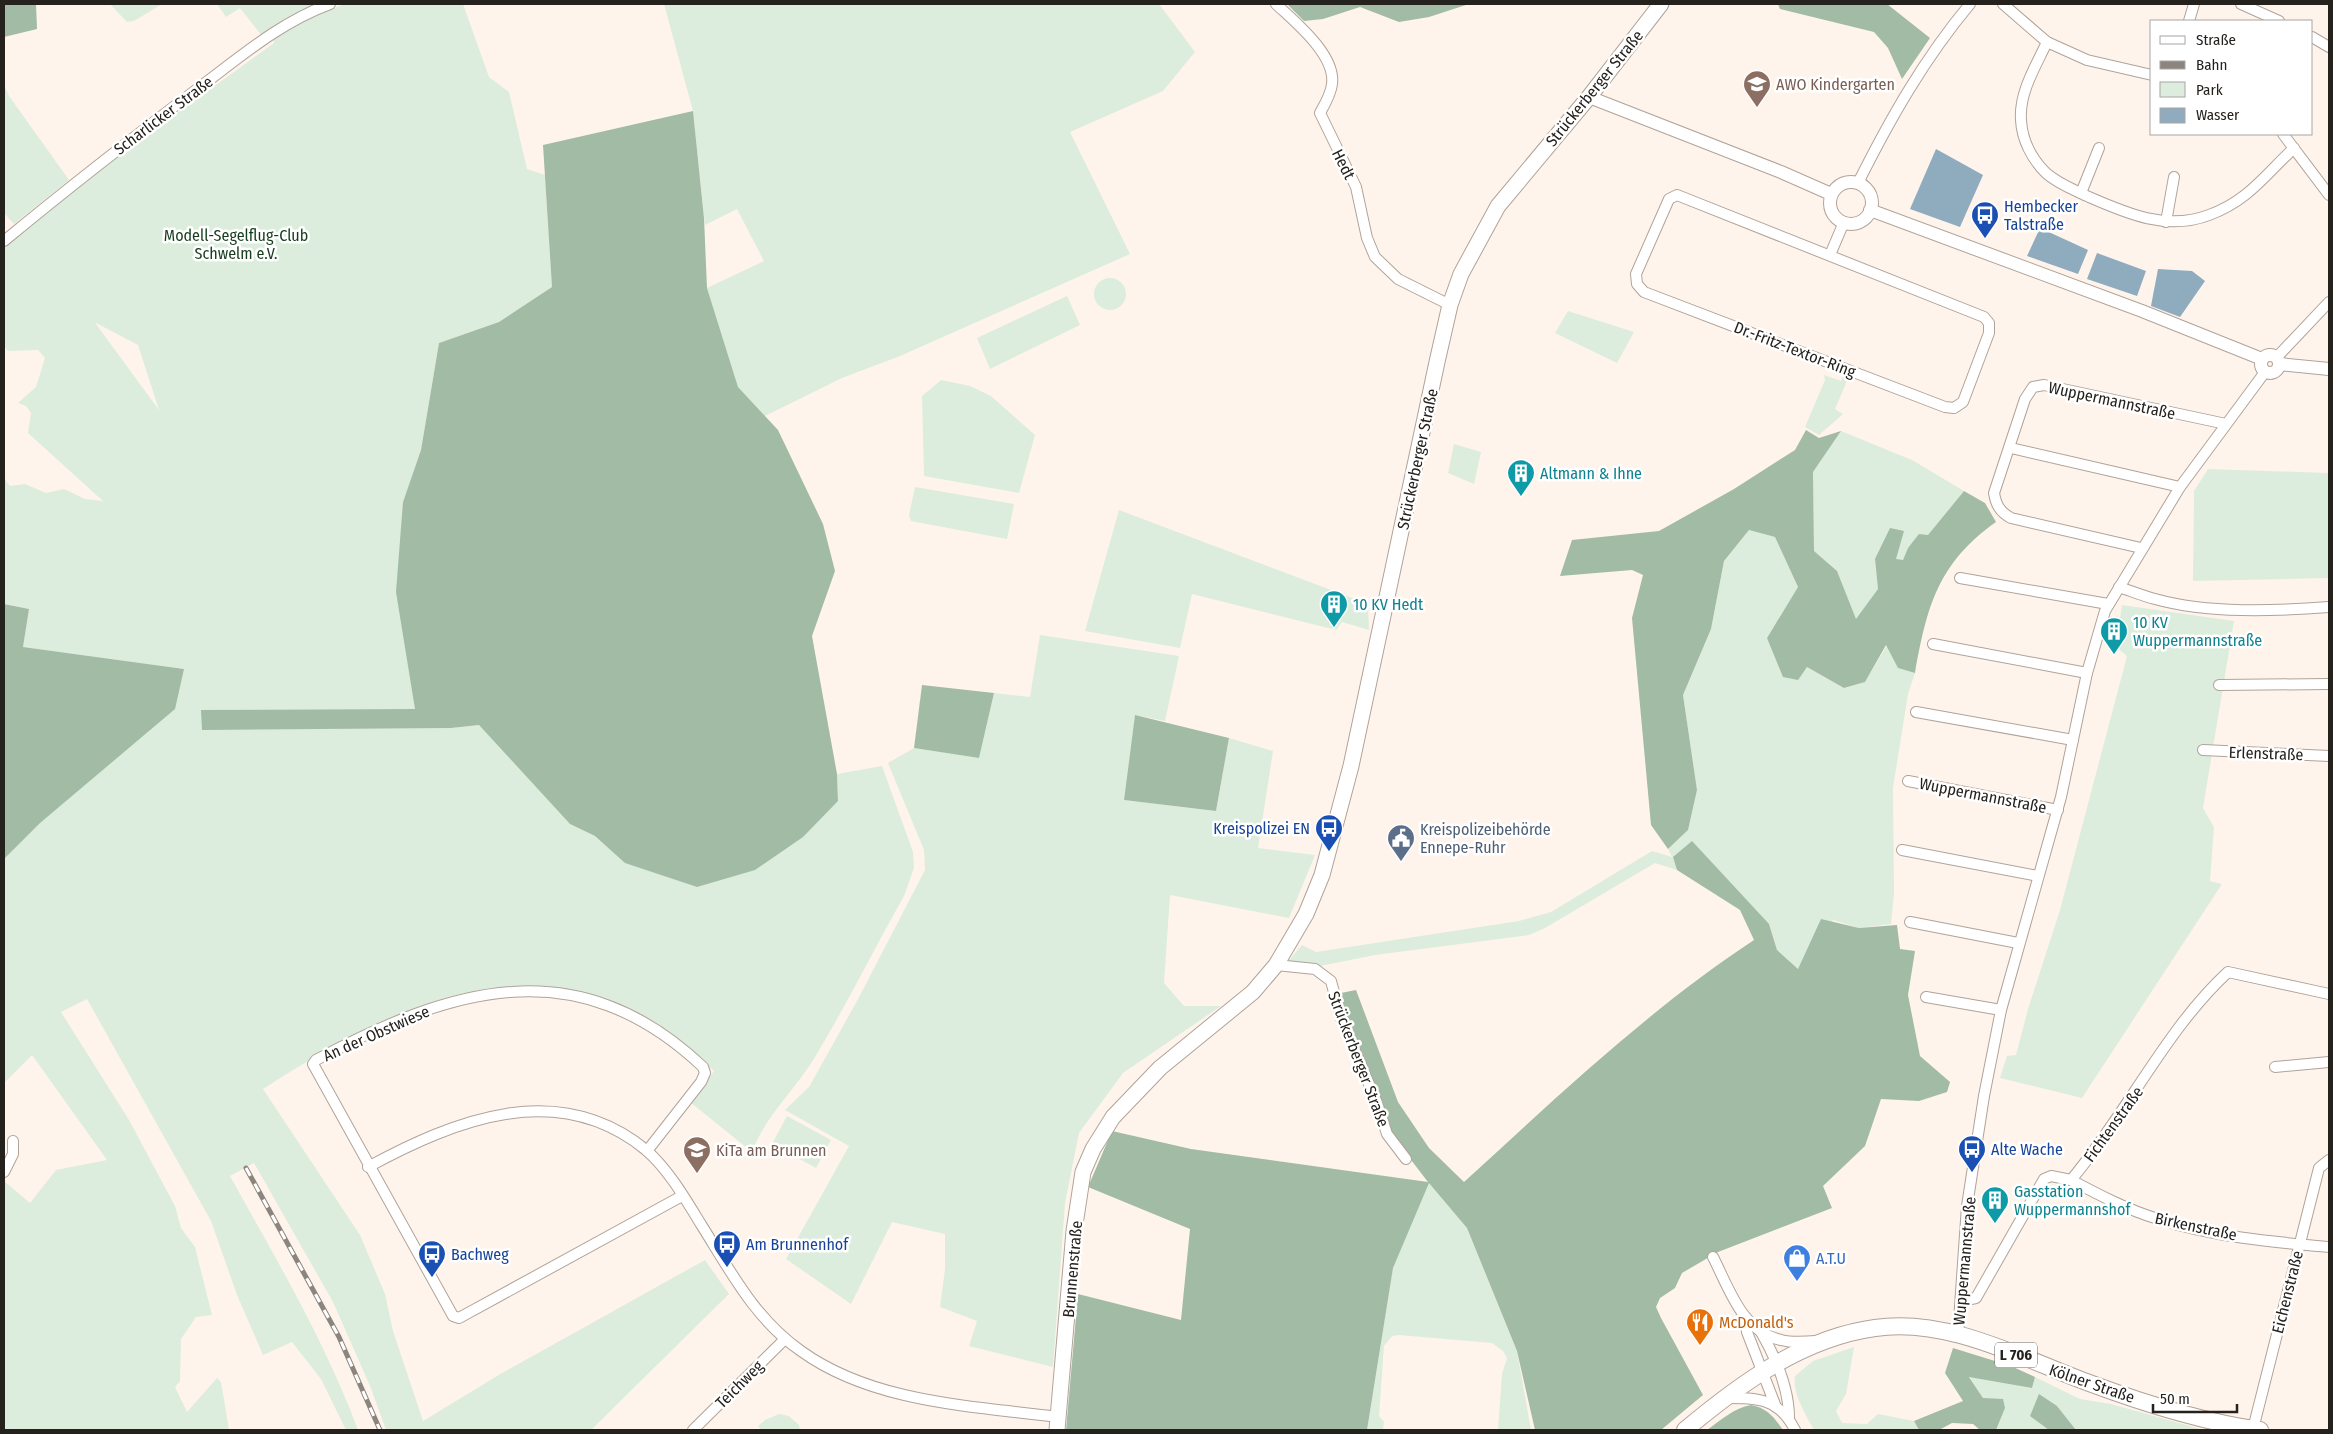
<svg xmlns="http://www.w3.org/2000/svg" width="2333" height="1434" viewBox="0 0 2333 1434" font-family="'Fira Sans Condensed',sans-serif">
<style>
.green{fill:#dceddd;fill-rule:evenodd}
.forest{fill:#a2bba4}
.water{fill:#8fabbe}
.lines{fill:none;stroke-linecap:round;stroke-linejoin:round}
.minor-casing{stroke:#b0a399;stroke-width:12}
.tertiary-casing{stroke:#b0a399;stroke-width:14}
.secondary-casing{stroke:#b0a399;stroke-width:17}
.primary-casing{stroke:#b0a399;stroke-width:18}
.minor{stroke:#fff;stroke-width:10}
.tertiary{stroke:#fff;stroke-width:12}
.secondary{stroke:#fff;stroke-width:15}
.primary{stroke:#fff;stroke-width:16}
.rail-casing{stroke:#8c857f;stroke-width:5}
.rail{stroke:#fff;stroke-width:3;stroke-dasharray:9;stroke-linecap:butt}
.labels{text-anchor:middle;stroke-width:5;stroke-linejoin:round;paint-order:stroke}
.shield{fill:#fff;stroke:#666461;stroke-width:1}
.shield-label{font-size:15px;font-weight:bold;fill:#25211d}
.education-label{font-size:16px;fill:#785e54;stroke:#fff;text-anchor:start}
.street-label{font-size:16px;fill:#25211d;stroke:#fff}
.transit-label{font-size:16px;fill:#164399;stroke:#fff;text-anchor:start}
.park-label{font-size:16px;fill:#163d1d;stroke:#fff}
.culture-label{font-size:16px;fill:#0d838f;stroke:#fff;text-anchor:start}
.service-label{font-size:16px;fill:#4e5e75;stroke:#fff;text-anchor:start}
.shop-label{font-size:16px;fill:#366cbe;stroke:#fff;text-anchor:start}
.food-label{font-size:16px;fill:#c56008;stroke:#fff;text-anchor:start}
</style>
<rect width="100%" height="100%" fill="#fff4eb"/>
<g class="green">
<polygon points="110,4 162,4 134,21 127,22"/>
<polygon points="217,4 314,4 262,36 240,8 226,17"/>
<path d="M 345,4 L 463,4 L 489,77 L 509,92 L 527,169 L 545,175 L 552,287 L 499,322 L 439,343 L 421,450 L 403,502 L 415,709 L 202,710 L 202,729 L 451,728 L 479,725 L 570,824 L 595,836 L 626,863 L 697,887 L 838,801 L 837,774 L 882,766 L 913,852 L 914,868 L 904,896 C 874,949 847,1004 815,1057 C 796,1089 765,1116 752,1152 L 690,1102 L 714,1071 C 683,1044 656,1021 618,1004 C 603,997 586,993 571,990 C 458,970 354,1031 263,1089 L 360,1235 L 385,1294 L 393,1331 L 423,1421 L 502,1373 L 705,1260 L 729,1294 L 591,1430 L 386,1430 L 370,1386 L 333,1302 L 254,1163 L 230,1176 C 276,1259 325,1341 358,1430 L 346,1430 L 321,1379 L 292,1342 L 263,1355 L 237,1295 L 211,1221 L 87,999 L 61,1012 L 129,1120 L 175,1206 L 181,1228 L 195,1247 L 212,1315 L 196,1317 L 181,1339 L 180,1381 L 175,1387 L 187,1412 L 217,1378 L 221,1382 L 229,1430 L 4,1430 L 4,1181 L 30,1203 L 56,1170 L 107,1160 L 32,1055 L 4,1083 L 4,859 L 184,669 L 23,647 L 29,609 L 4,604 L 4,478 L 10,486 L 25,484 L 46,493 L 64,489 L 85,499 L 103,501 L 28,433 L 31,413 L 26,406 L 18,403 L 36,387 L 45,358 L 38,350 L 8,351 L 4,346 L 4,247 L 89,177 L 274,43 L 273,37 L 306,19 ZM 96,323 L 138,345 L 159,410 L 96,324 Z"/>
<polygon points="664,4 1159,4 1195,52 1163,91 1070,132 1130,254 900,356 842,378 765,416 738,387 707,288 764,261 737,209 705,225 693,111"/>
<polygon points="4,85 9,96 69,180 14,224 4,213"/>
<circle cx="1110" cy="294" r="16"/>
<polygon points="1067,296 1080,325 990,369 977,338"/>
<polygon points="1568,311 1634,332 1617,363 1555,333"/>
<polygon points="1844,374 1849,376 1835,409 1843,414 1819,435 1805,427 1825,380 1824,375 1841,381"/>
<polygon points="941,380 970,386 991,396 1035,435 1019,493 924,476 922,396"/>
<polygon points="1841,431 1912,460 1964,491 1928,535 1908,548 1903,560 1875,560 1878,589 1856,620 1837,571 1814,551 1813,472"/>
<polygon points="1454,444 1481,452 1474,484 1448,473"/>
<polygon points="2208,469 2329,473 2329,578 2193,581 2194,491"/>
<polygon points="915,487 1014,504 1007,539 911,521 909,515"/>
<polygon points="1119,510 1368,604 1369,630 1342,622 1336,630 1192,594 1180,648 1085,631"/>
<polygon points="1749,530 1775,537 1798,587 1767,638 1807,667 1845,688 1865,682 1887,645 1898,668 1915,673 1908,694 1893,788 1894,893 1891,924 1859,928 1833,920 1798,969 1777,950 1769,924 1673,857 1677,870 1655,863 1545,928 1529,935 1375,955 1315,967 1286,964 1302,945 1316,952 1519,921 1551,912 1652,851 1672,857 1668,849 1688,830 1697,790 1683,695 1711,629 1724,561"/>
<polygon points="2122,605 2234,621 2203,808 2214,827 2210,881 2222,884 2082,1098 2000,1078 2007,1056 2016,1055 2028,1009 2060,910 2127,656 2111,643 2119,625"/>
<polygon points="1040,635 1179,656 1165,721 1135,715 1124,800 1216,811 1229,738 1273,751 1258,848 1315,855 1289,918 1170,895 1164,983 1184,1006 1221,1006 1123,1073 1079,1133 1065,1203 1053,1367 969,1346 977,1321 940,1307 945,1269 945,1234 892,1222 851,1304 786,1259 849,1146 785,1110 809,1087 857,1001 925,870 924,850 888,763 914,748 979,758 994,693 1030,697"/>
<polygon points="787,1116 831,1140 816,1168 772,1144"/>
<polygon points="1429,1182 1467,1228 1517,1351 1531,1430 1498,1430 1502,1374 1507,1358 1503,1351 1492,1343 1399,1335 1392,1336 1384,1346 1379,1416 1384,1422 1383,1430 1367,1430 1393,1267"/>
<path d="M 1854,1347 L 1846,1394 L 1836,1411 L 1842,1423 L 1867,1424 L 1878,1414 L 1914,1421 L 1919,1430 L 1814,1430 C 1806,1415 1792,1393 1795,1376 L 1813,1361 Z"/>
<polygon points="1969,1376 2032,1388 2035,1377 2080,1399 2111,1404 2204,1430 2076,1430 2057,1406 2049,1430 1996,1430 2005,1408 1983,1398"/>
<polygon points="779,1414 789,1416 799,1425 800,1430 761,1430 758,1426 765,1420"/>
</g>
<g class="forest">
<polygon points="4,4 36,4 37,29 4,37"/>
<polygon points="1287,4 1469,4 1429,17 1399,22 1360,7 1323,19 1304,21"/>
<polygon points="1778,4 1887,4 1930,38 1902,79 1888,48 1874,32 1780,9"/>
<polygon points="693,111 704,218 707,288 738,387 778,430 823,524 835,571 812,636 837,774 838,801 803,837 755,870 697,887 625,863 595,836 570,824 479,725 451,728 202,730 201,710 415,709 396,592 403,502 421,450 439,343 499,322 552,287 543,145"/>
<path d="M 1806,430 L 1819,438 L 1841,431 L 1813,472 L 1814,551 L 1837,571 L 1856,619 L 1878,589 L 1875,559 L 1890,528 L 1904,531 L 1896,559 L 1903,560 L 1908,548 L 1919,534 L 1928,535 L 1964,491 L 1985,503 L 1996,522 C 1938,563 1927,606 1915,673 L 1898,668 L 1886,645 L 1865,682 L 1844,688 L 1807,667 L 1798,680 L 1783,677 L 1767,638 L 1798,587 L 1775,537 L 1749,530 L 1724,561 L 1711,629 L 1683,695 L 1697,790 L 1688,830 L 1668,849 L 1651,825 L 1632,618 L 1643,575 L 1632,570 L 1560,576 L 1572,540 L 1659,531 L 1734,489 L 1795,450 Z"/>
<polygon points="4,604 29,609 23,647 184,669 175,709 40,823 4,859"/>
<polygon points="922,685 994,693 979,758 914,748"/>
<polygon points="1135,715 1229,738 1216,811 1124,800"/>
<path d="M 1692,841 L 1769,924 L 1777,950 L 1798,969 L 1821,919 L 1859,928 L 1897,925 L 1900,949 L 1915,951 L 1908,995 L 1920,1056 L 1950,1082 L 1947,1092 L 1919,1101 L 1881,1099 L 1865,1146 L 1823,1186 L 1832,1208 L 1718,1252 L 1682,1273 L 1675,1288 L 1660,1298 L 1656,1307 L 1661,1318 L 1703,1395 L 1661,1430 L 1535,1430 L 1517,1351 L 1467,1228 L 1429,1183 L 1393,1268 L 1367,1430 L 1066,1430 L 1078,1294 L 1181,1320 L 1190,1229 L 1088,1187 L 1112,1131 L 1191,1149 L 1428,1182 L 1391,1134 L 1336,994 L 1356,990 L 1398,1102 L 1429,1148 L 1464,1182 C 1557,1097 1648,1010 1754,940 L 1740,910 L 1677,870 L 1673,857 Z"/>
<polygon points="1953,1348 2011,1366 2035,1377 2032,1388 1969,1377 1983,1398 2003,1399 2005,1408 1996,1430 1980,1430 1973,1424 1952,1423 1939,1430 1919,1430 1914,1421 1963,1401 1945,1373"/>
<polygon points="2039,1394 2057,1406 2076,1430 2049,1430 2030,1416"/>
<path d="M 1751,1405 C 1767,1408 1774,1417 1783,1430 L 1707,1430 C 1721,1420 1734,1408 1751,1405 Z"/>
</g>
<g class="water">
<polygon points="1936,149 1983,175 1960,227 1910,209"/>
<polygon points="2040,228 2088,250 2078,274 2027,256"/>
<polygon points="2097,253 2146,271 2137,296 2087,279"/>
<polygon points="2158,269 2192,271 2205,281 2180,317 2151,306"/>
</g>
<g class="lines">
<g class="minor-casing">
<g id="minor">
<path d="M 1276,4 C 1295,22 1336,55 1332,84 C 1331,94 1325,104 1320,113 L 1356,187 L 1367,238 L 1375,257 L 1398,279 L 1450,305"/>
<polyline points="2003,4 2047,42 2087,60 2152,75"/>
<polyline points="2241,4 2279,21"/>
<polyline points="2189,21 2194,4"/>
<polyline points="2312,37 2329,47"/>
<path d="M 2047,42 C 2036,66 2019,92 2021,120 C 2022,140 2032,159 2046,173 C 2058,184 2075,190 2089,197 C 2128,214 2167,231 2209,215 C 2248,201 2265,175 2294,148"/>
<polyline points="2283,134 2329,195"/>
<path d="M 1858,183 C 1890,119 1924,59 1970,4"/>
<polyline points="2081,193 2099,148"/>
<polygon points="1677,195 1984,317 1989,323 1989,333 1963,402 1954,408 1945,407 1644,292 1637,284 1636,274 1669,199"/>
<polyline points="2166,222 2174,177"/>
<path d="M 4,241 C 67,189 131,139 196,90 C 239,58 280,22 330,4"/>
<polyline points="1830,255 1844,222"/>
<polyline points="2276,358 2329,302"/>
<polyline points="2011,448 2180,487"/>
<path d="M 2141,548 L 2011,518 C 2000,512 1996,505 1994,493 L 2025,399 L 2033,387 L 2044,385 L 2226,424"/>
<polyline points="1960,578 2108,604"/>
<path d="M 2119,587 C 2131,591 2143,596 2155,599 C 2209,614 2275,611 2329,607"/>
<polyline points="1933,644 2087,673"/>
<polyline points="2219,685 2329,684"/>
<polyline points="1916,712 2073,740"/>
<polyline points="2203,750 2329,756"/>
<polyline points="1908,781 2058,810"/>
<polyline points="1902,850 2038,876"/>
<polyline points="1910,922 2018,943"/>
<polyline points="1276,965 1315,969 1331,981 1341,1018 1377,1103 1387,1134 1406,1159"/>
<polyline points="1926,997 2001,1010"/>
<polyline points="2275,1067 2329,1062"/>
<path d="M 647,1151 L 701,1082 L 705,1073 L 703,1067 C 577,948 451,988 316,1060 L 313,1064 L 453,1316 L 459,1318 L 682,1196"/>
<path d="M 368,1167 C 455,1120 558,1078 646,1150 C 669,1170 686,1200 702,1226 C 731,1272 755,1319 801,1351 C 873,1403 973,1406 1058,1417"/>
<polyline points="4,1172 13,1154 13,1141"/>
<path d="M 2071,1180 C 2099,1195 2128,1210 2158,1219 C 2213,1237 2273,1242 2329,1247"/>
<path d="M 1713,1257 C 1729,1288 1742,1332 1781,1340 C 1792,1343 1804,1342 1816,1341"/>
<path d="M 1961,1301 L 1976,1298 L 2044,1179 L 2051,1176 L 2071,1180 C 2126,1115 2166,1029 2228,972 L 2329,994"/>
<polyline points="1746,1319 1747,1332 1776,1407"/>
<path d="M 1761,1332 C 1776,1358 1789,1388 1789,1418"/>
<polyline points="1958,1335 1967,1206 1984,1096 2001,1010 2061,797 2087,673 2105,611 2180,487 2265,372"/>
<path d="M 1726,1398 C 1758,1398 1779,1398 1795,1430"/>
<polyline points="2253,1429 2319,1168 2329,1160"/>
<polyline points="693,1430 785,1339"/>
</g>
</g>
<g class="tertiary-casing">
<g id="tertiary">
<polyline points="1589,97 1781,172 1831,194"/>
<circle cx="1851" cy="203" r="21"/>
<polyline points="1870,210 2142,311 2262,359"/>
<circle cx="2270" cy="364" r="9"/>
<polyline points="2279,364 2329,369"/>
</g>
</g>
<g class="secondary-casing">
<polyline id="secondary" points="1057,1430 1074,1231 1083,1172 1093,1149 1113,1117 1160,1068 1253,992 1276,965 1306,914 1322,875 1351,766 1437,362 1450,305 1461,274 1498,206 1589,97 1661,4"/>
</g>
<g class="primary-casing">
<path id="primary" d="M 1685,1430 C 1740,1384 1802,1338 1875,1328 C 1949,1317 2025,1360 2092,1384 C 2146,1404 2203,1422 2260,1430"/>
</g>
<use href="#minor" class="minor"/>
<use href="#tertiary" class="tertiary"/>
<use href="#secondary" class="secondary"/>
<use href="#primary" class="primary"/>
<g class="rail-casing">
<polyline id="rail" points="246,1168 339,1337 380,1430"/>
</g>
<use href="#rail" class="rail"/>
</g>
<defs>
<g id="school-pin" transform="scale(1.4375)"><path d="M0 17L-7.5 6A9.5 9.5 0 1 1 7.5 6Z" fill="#8d6e63" stroke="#fff"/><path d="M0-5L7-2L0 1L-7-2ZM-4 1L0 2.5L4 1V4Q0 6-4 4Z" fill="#fff"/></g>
<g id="bus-pin" transform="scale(1.4375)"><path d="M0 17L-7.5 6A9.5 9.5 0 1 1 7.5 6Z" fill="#1a4fb4" stroke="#fff"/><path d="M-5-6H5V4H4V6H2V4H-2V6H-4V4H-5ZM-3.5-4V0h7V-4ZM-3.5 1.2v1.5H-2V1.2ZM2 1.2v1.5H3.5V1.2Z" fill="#fff"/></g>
<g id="building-pin" transform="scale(1.4375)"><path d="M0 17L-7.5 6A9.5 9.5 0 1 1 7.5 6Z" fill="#0f9aa8" stroke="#fff"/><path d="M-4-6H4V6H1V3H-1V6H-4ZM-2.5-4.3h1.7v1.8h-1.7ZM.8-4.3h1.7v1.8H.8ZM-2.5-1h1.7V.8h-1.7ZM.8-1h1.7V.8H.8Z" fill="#fff"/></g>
<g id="civic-pin" transform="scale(1.4375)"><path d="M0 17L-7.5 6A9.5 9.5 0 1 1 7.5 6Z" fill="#5c6f8a" stroke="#fff"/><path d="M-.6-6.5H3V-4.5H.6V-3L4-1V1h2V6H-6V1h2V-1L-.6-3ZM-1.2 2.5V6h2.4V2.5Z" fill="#fff"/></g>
<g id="shop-pin" transform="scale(1.4375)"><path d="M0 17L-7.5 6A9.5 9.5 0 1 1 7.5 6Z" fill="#3f7fe0" stroke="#fff"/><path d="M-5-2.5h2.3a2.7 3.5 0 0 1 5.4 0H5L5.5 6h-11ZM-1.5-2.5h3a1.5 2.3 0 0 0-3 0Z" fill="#fff"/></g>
<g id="restaurant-pin" transform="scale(1.4375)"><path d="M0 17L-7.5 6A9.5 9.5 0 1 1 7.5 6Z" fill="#e8710a" stroke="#fff"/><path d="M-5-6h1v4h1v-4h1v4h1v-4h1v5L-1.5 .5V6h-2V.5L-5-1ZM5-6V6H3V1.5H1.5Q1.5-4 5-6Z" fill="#fff"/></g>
</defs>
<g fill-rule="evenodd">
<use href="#school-pin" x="1757" y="84"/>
<use href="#bus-pin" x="1985" y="215"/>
<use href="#building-pin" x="1521" y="473"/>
<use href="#building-pin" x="1334" y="604"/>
<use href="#building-pin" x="2114" y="631"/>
<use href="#bus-pin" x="1329" y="828"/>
<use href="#civic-pin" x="1401" y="838"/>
<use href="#bus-pin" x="1972" y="1149"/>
<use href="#school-pin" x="697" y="1150"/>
<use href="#building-pin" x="1995" y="1200"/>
<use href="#bus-pin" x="727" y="1244"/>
<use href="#bus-pin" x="432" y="1254"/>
<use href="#shop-pin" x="1797" y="1258"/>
<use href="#restaurant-pin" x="1700" y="1322"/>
</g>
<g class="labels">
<rect class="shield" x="1995" y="1342.5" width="42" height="25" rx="4"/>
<g class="shield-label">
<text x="2016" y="1360">L 706</text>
</g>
<g class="education-label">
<text x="1776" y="90">AWO Kindergarten</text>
<text x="716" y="1156">KiTa am Brunnen</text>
</g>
<g class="street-label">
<text transform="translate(1594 88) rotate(-51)" y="6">Strückerberger Straße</text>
<text transform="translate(163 115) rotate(-37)" y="6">Scharlicker Straße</text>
<text transform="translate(1344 164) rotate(63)" y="6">Hedt</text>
<text transform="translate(1795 349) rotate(21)" y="6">Dr.-Fritz-Textor-Ring</text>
<text transform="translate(2112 400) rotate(12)" y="6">Wuppermannstraße</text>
<text transform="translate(1417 459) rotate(-78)" y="6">Strückerberger Straße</text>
<text transform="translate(2266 753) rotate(2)" y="6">Erlenstraße</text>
<text transform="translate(1983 795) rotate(11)" y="6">Wuppermannstraße</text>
<text transform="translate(376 1033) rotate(-24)" y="6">An der Obstwiese</text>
<text transform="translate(1359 1059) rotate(69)" y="6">Strückerberger Straße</text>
<text transform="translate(2113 1124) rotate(-54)" y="6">Fichtenstraße</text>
<text transform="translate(2196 1226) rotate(12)" y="6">Birkenstraße</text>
<text transform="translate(1964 1261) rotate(-85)" y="6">Wuppermannstraße</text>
<text transform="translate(1072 1269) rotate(-85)" y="6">Brunnenstraße</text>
<text transform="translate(2287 1292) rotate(-76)" y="6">Eichenstraße</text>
<text transform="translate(2092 1383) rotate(19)" y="6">Kölner Straße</text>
<text transform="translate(739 1384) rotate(-45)" y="6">Teichweg</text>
</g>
<g class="transit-label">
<text x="2004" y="212">Hembecker<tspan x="2004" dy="18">Talstraße</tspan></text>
<text x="1310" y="834" text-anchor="end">Kreispolizei EN</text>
<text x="1991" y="1155">Alte Wache</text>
<text x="746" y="1250">Am Brunnenhof</text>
<text x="451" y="1260">Bachweg</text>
</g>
<g class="park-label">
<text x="236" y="241">Modell-Segelflug-Club<tspan x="236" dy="18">Schwelm e.V.</tspan></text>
</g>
<g class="culture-label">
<text x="1540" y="479">Altmann &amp; Ihne</text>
<text x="1353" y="610">10 KV Hedt</text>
<text x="2133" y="628">10 KV<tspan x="2133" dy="18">Wuppermannstraße</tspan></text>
<text x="2014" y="1197">Gasstation<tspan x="2014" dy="18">Wuppermannshof</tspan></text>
</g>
<g class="service-label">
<text x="1420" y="835">Kreispolizeibehörde<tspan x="1420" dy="18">Ennepe-Ruhr</tspan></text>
</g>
<g class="shop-label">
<text x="1816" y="1264">A.T.U</text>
</g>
<g class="food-label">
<text x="1719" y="1328">McDonald's</text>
</g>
</g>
<rect width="2333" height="1434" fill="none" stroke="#25211d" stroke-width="10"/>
<rect x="2150" y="20" width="162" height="115" fill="#ffffff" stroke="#a8a6a5"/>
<rect x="2160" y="36" width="25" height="8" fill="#ffffff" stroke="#a8a6a5"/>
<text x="2196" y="45" font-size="15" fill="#25211d">Straße</text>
<rect x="2160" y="61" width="25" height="8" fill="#8c857f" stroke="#a8a6a5"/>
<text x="2196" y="70" font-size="15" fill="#25211d">Bahn</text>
<rect x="2160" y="82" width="25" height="15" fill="#dceddd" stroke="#a8a6a5"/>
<text x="2196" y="95" font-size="15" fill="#25211d">Park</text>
<rect x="2160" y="108" width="25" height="15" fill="#8fabbe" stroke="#a8a6a5"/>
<text x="2196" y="120" font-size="15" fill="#25211d">Wasser</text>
<path d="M2153 1404v8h84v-8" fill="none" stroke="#25211d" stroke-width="2.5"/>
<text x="2160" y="1404" font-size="15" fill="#25211d" stroke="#ffffff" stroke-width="4" paint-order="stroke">50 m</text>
</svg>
